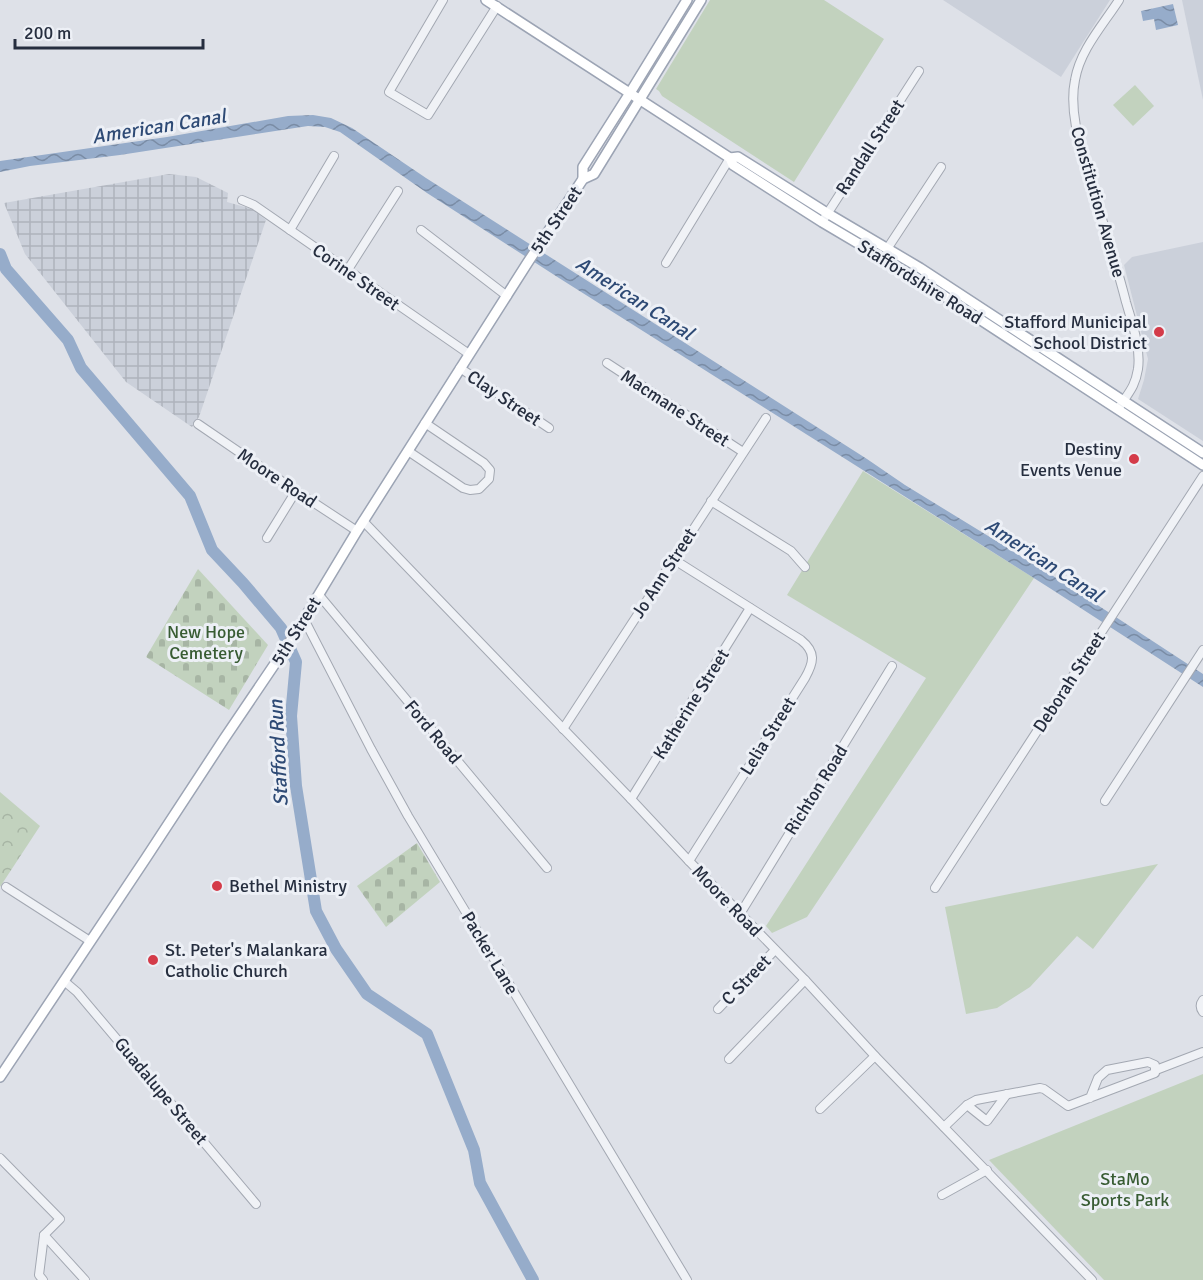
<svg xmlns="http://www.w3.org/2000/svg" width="1203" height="1280" viewBox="0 0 1203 1280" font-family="Signika,sans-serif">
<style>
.built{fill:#cbd0da}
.industrial{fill:url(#industrial-grid)}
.green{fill:#c2d2be}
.forest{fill:url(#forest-crowns)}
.cemetery{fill:url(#cemetery-stones)}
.water{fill:url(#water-waves)}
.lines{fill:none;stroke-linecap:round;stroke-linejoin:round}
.river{stroke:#96acca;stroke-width:12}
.minor-casing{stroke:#a3a8b2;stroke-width:10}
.major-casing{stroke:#9ca4b4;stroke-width:12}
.minor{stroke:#f0f2f6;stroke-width:8}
.major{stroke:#fff;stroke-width:9}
.poi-dot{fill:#d43b49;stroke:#edf0f6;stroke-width:2}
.labels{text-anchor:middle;stroke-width:6;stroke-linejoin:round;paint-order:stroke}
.street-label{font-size:18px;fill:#262e3f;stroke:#edf0f6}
.poi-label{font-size:18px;fill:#262e3f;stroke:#edf0f6;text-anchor:end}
.park-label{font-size:18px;fill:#385c33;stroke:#edf0f6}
.water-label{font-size:20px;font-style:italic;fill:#2e4a75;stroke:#edf0f6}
</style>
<defs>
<pattern id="industrial-grid" width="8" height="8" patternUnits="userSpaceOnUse" patternTransform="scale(1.5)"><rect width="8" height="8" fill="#cbd0da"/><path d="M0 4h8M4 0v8" fill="none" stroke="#aeb3bc"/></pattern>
<pattern id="forest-crowns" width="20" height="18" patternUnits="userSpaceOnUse" patternTransform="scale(1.5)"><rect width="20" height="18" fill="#c2d2be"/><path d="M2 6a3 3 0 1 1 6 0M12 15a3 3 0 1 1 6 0" fill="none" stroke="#a7b5a4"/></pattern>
<pattern id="cemetery-stones" width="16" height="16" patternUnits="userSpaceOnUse" patternTransform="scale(1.5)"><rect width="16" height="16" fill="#c2d2be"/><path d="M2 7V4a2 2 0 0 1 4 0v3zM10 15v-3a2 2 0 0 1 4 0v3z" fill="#a7b5a4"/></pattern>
<pattern id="water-waves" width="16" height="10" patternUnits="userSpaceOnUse" patternTransform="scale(1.5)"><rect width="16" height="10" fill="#96acca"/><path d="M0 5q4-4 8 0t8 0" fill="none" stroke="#7a8ca5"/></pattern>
</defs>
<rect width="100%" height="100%" fill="#dee1e8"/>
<g class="built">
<polygon points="943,0 1110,0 1061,77"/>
<polygon points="1182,0 1203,0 1203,100"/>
<polygon points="1203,242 1203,441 1138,399 1144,380 1148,359 1124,265 1132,257"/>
</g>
<polygon class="industrial" points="169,174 196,177 228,193 227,202 252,209 266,220 199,417 192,427 126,382 25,254 4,203"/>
<g class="green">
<polygon points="710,0 824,0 884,39 794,182 662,96 659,91 656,89"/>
<polygon points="1135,85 1154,106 1133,126 1113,105"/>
<polygon points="863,471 1034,578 807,917 772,933 766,926 926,678 787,595"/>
<polygon points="1158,864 1093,949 1077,936 1030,987 997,1008 966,1014 945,907"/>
<polygon points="1203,1074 1203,1280 1104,1280 989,1160"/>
</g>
<polygon class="forest" points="0,792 40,826 0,887"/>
<g class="cemetery">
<polygon points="198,569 268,645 229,710 146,657"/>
<polygon points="417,843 440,882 386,927 357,886"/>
</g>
<g class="water">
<polygon points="1173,4 1178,25 1156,30 1154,19 1143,21 1141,11"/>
<polygon points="313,115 331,118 352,128 426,178 867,459 905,485 1050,574 1203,674 1203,687 1048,587 559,278 427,193 340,132 325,127 308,126 120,155 30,166 0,172 0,161 167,137 288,116"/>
</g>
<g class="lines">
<polyline class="river" points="0,254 6,269 68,340 81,368 190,496 212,550 243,583 281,628 296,662 291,716 296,786 316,911 336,949 367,994 427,1034 474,1150 480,1183 533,1280"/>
<g class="minor-casing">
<g id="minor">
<polyline points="443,0 389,92 428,115 497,6"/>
<path d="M 1119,0 C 1103,25 1080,50 1075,80 C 1068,114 1083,154 1092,187 C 1104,225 1116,263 1126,302 C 1132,323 1141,347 1138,369 C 1135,387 1129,392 1120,406"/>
<polyline points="242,200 254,205 469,354"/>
<polyline points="822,222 919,71"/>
<polyline points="290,230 334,156"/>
<polyline points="421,230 507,296"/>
<polyline points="887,249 941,167"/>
<polyline points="666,263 730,158"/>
<polyline points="347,271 398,191"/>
<polyline points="607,363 743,452"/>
<polyline points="460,368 549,428"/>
<polyline points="198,424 296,491 357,531"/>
<polyline points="408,451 463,488 470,490 479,489 489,479 490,470 484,463 425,423"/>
<polyline points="711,501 791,551 805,567"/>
<polyline points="363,521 631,799 689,861 805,980 875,1056 1092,1280"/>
<polyline points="267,538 296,491"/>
<path d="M 673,559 L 801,640 C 816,652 814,662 805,678 L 689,861"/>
<polyline points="319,595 547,868"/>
<polyline points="304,619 371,749 408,816 687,1280"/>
<polyline points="563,729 766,418"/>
<polyline points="631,799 750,608"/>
<polyline points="1105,801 1203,650"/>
<polyline points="6,887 90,941"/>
<polyline points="935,888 1203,476"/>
<polyline points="740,914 892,666"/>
<polyline points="64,981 77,992 256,1204"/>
<path d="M 1203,1000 C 1200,1004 1200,1008 1203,1012"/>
<polyline points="718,1009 775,950"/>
<polyline points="729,1059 805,980"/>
<polyline points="1156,1070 1203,1052"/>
<polyline points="967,1105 987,1121 1007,1094"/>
<polyline points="820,1109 875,1056"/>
<polyline points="944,1127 967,1105 976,1100 1040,1088 1044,1089 1068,1106 1155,1073 1155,1065 1148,1062 1107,1070 1098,1078 1090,1098"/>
<polyline points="0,1158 60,1219 44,1235 39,1275 43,1280"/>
<polyline points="942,1195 987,1170"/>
<polyline points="44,1235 85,1280"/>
</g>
</g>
<g class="major-casing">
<g id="major">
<polyline points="486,0 730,158 733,165 822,222 915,277 1203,465"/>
<polyline points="730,158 738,157 827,213 920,268 1203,453"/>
<polyline points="583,179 583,167 630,93 687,0"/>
<polyline points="0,1077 146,858 224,739 295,634 357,531 528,262 583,179 594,174 701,0"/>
</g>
</g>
<use href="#minor" class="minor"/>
<use href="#major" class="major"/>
</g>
<g class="poi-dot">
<circle cx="1159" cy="332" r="6"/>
<circle cx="1134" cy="459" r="6"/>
<circle cx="217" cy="886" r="6"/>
<circle cx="153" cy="960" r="6"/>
</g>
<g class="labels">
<g class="street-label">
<text transform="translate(870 147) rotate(-57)" y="6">Randall Street</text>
<text transform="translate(1098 202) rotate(74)" y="6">Constitution Avenue</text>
<text transform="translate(556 220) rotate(-56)" y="6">5th Street</text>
<text transform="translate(356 277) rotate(35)" y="6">Corine Street</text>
<text transform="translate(920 282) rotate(32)" y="6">Staffordshire Road</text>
<text transform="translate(504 398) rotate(34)" y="6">Clay Street</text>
<text transform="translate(675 408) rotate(33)" y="6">Macmane Street</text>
<text transform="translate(277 478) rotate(34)" y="6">Moore Road</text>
<text transform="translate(664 573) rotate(-57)" y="6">Jo Ann Street</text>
<text transform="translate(296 631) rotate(-58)" y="6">5th Street</text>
<text transform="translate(1069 682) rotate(-57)" y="6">Deborah Street</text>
<text transform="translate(691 704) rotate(-58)" y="6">Katherine Street</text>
<text transform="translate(433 732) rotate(50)" y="6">Ford Road</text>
<text transform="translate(768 736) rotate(-58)" y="6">Lelia Street</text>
<text transform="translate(816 790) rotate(-58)" y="6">Richton Road</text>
<text transform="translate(727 901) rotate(46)" y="6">Moore Road</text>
<text transform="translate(490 953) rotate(59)" y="6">Packer Lane</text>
<text transform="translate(746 980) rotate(-46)" y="6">C Street</text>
<text transform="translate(161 1091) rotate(50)" y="6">Guadalupe Street</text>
</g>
<g class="poi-label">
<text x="1147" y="328">Stafford Municipal<tspan x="1147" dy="21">School District</tspan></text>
<text x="1122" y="455">Destiny<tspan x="1122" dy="21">Events Venue</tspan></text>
<text x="229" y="892" text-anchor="start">Bethel Ministry</text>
<text x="165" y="956" text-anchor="start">St. Peter's Malankara<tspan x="165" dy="21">Catholic Church</tspan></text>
</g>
<g class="park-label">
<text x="206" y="638">New Hope<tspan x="206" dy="21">Cemetery</tspan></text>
<text x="1125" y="1185">StaMo<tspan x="1125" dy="21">Sports Park</tspan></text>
</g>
<g class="water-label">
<text transform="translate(159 126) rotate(-9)" y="7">American Canal</text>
<text transform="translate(635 298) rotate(33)" y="7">American Canal</text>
<text transform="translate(1044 560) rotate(33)" y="7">American Canal</text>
<text transform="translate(278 753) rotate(-93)" y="7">Stafford Run</text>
</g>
</g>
<path d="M15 39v9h188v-9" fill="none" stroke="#262e3f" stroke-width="3"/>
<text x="24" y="39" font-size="18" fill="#262e3f" stroke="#edf0f6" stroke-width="4.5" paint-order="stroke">200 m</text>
</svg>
